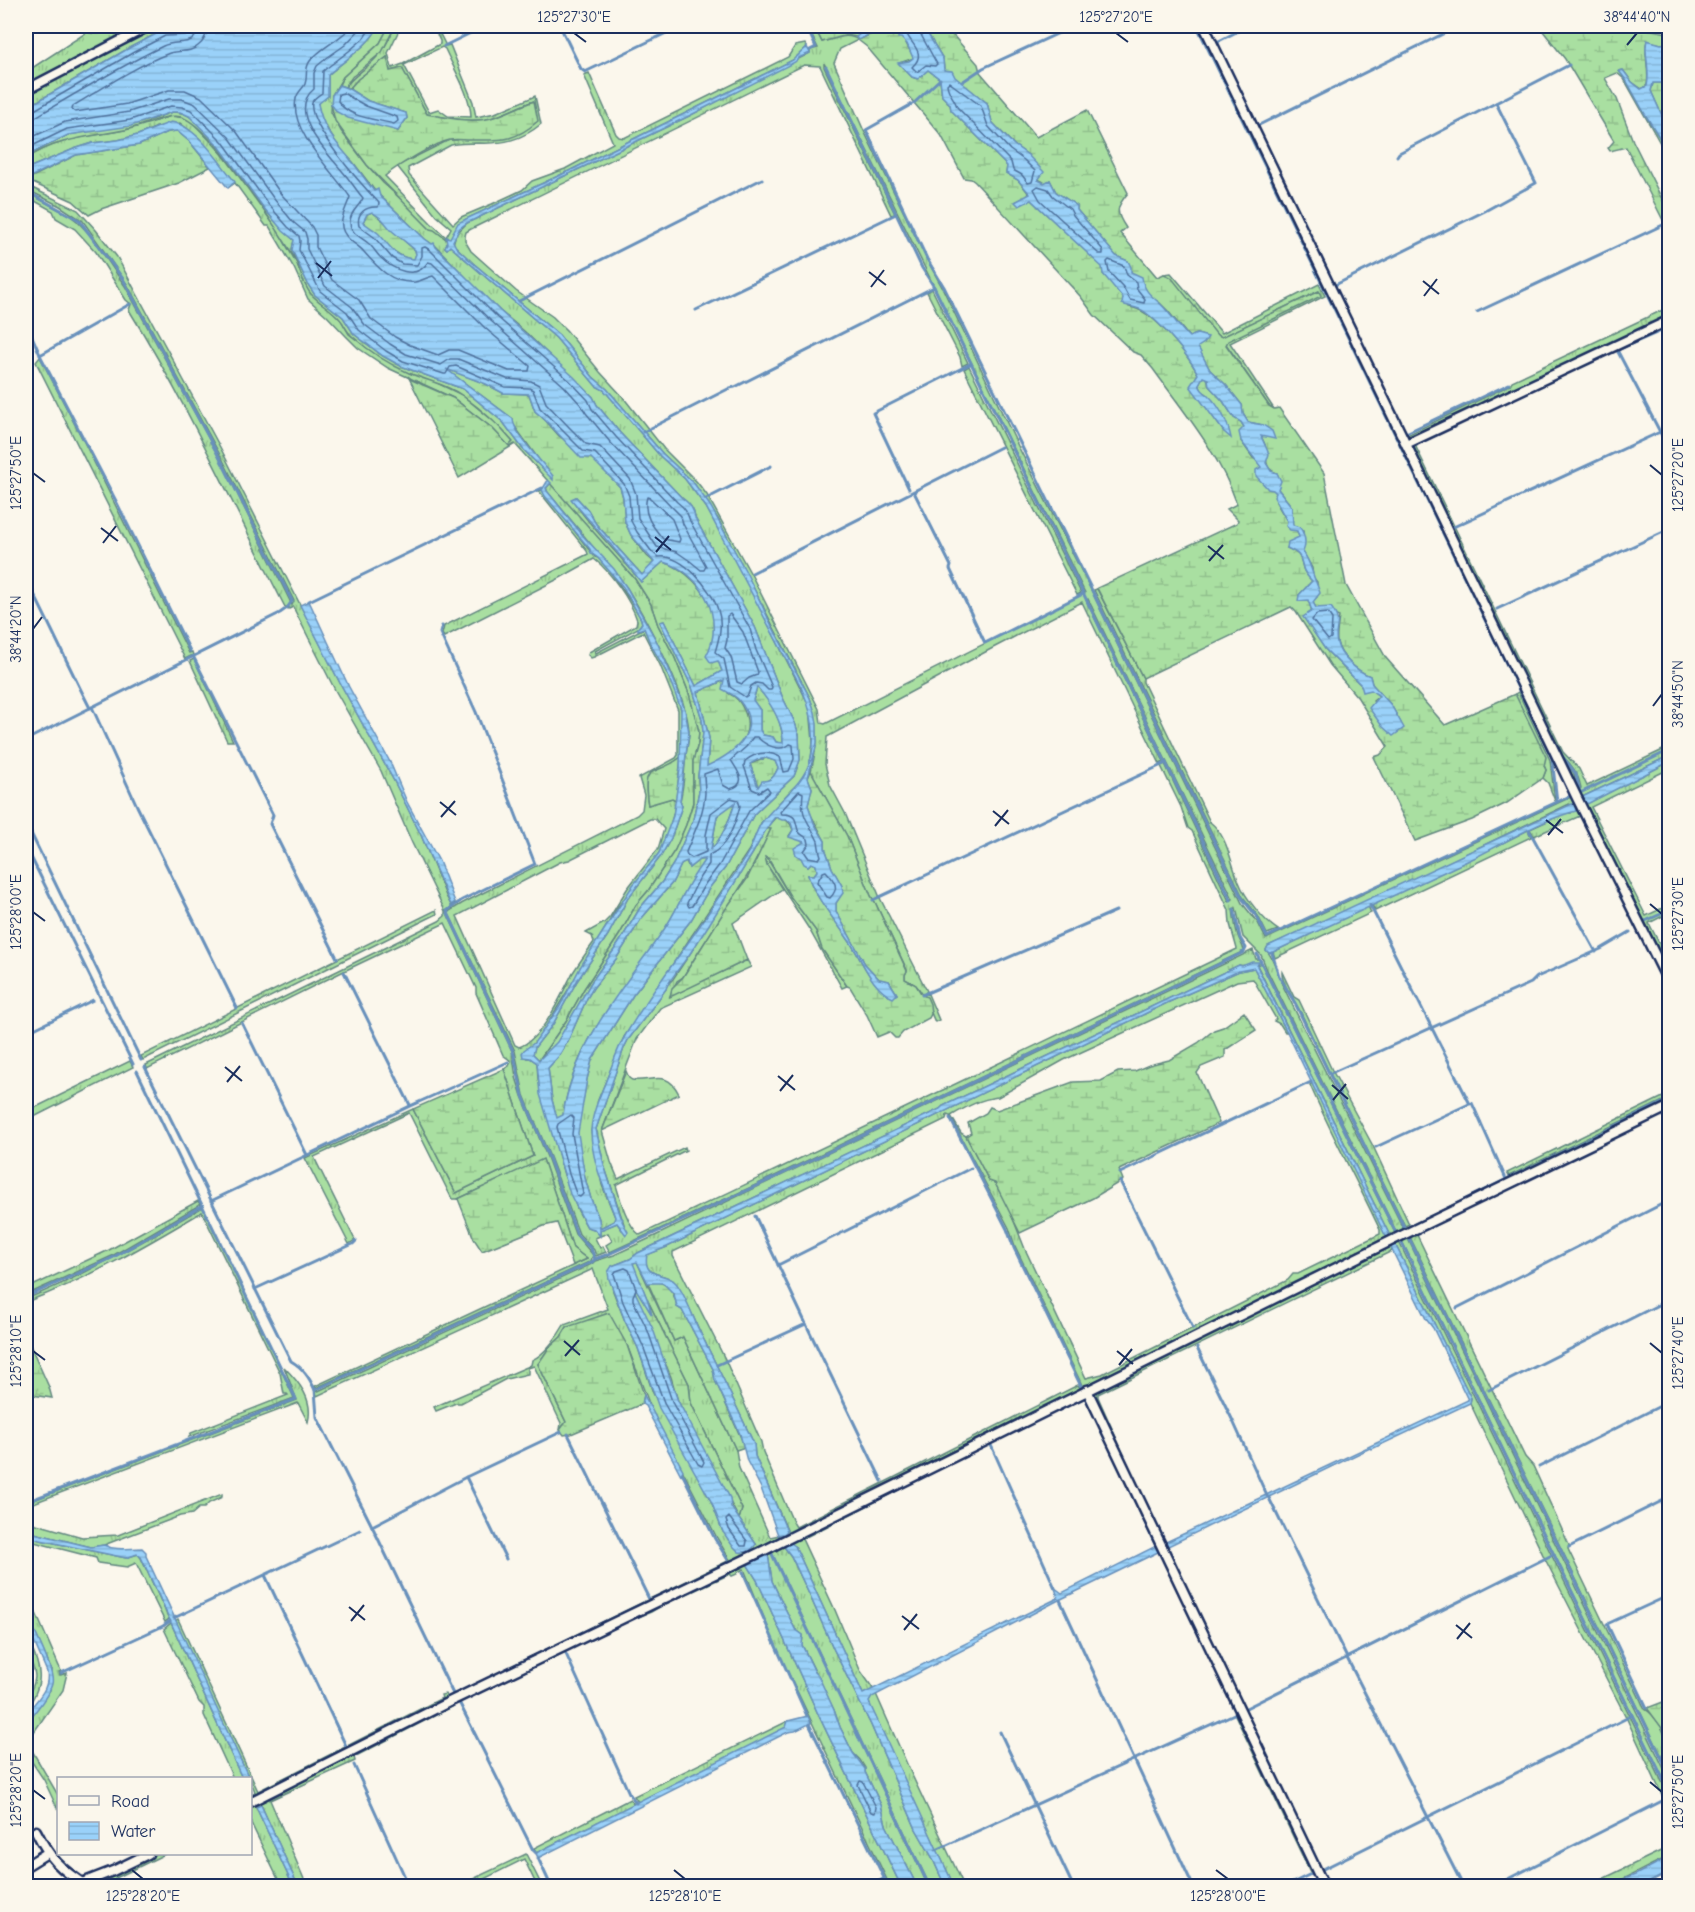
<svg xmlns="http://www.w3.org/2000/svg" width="1695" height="1912" viewBox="0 0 1695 1912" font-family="'Comic Neue',sans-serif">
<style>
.grass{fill:url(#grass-tufts);stroke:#628780;stroke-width:1.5;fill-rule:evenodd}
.wetland{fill:url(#wetland-marsh);stroke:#628780;stroke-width:1.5}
.water{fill:url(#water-rules);stroke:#6790bb;stroke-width:1.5;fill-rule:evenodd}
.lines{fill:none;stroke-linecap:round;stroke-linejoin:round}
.shore{stroke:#4e709c;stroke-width:1.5}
.stream{stroke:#6790bb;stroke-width:3}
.minor-casing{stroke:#1b2f5e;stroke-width:13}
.minor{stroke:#fbf7ec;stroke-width:8}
.ticks{fill:none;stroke:#1b2f5e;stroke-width:2}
.neatline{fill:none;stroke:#1b2f5e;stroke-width:2}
.ticks-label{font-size:15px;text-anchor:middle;fill:#1b2f5e}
</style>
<defs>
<pattern id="grass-tufts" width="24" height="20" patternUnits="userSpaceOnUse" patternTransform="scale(1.5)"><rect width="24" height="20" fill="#a9dfa1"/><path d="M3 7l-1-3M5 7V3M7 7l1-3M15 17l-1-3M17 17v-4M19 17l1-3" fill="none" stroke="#91c08d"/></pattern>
<pattern id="wetland-marsh" width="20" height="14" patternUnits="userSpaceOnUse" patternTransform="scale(1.5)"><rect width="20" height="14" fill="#a9dfa1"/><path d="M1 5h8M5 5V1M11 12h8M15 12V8" fill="none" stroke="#91c08d"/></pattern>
<pattern id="water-rules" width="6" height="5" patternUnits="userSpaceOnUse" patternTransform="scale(1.5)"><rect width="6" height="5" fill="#9ad1f9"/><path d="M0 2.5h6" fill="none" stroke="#84b4d8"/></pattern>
</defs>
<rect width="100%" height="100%" fill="#fbf7ec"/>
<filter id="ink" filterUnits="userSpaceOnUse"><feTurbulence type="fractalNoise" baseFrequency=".0167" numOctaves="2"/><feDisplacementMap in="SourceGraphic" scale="12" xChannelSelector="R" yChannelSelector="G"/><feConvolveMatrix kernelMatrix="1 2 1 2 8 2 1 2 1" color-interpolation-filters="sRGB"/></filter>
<g filter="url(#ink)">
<g class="grass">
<path d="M 122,26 L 137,26 L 26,87 L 26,72 L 87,32 C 97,36 113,32 122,26 Z"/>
<polygon points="155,26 188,26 183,29 164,30 131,47 26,108 26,95"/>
<path d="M 379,26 L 389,26 L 380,43 L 343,77 L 332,95 L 331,112 L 341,131 L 367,165 L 383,183 L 446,239 L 447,243 L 445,247 L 447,249 L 450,246 L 556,338 L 596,386 L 604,390 L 660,456 L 685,479 L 706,507 L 738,564 L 810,707 L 813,742 L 811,758 L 807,770 L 799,783 L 791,790 L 761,823 L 749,850 L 624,1037 L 598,1100 L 591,1131 L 602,1185 L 615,1217 L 614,1221 L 600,1228 L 599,1219 L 591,1199 L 585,1178 L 577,1133 L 587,1079 L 592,1060 L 633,995 L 691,920 L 710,887 L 725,868 L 754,814 L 794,776 L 800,760 L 799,735 L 795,723 L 782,696 L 755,627 L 695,518 C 694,509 690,504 682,498 L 620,433 L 597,405 L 593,397 L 524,331 L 500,311 L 473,285 L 434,244 L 432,244 L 425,239 L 375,191 L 353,162 L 340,149 L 322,121 L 317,103 L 328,96 L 328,75 C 346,58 367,48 379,26 Z"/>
<path d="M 395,26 L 401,26 L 388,53 L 392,68 L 403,64 L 440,44 L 440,41 L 433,26 L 436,26 L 446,46 L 450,45 L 473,102 L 476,117 L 495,113 L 535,96 L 541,124 C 522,140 503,144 479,143 C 469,143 460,143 451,145 L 408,168 L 409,175 L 453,224 L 461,217 L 492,204 L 522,190 L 532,181 L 565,169 L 613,143 L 584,75 L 589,73 L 616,134 L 619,137 L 624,138 L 788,57 L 795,46 L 805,44 L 807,47 L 793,60 L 569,171 L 466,219 L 450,238 L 446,237 L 451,228 L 437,216 L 397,166 L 449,140 L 457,140 L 534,101 C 520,105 508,113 494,117 C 474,124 447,118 427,114 L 402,68 L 390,71 L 387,57 L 358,79 L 349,89 L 345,87 C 354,75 366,69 376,58 C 385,49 390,38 395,26 ZM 442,47 L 445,49 C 454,69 471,96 471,117 L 448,116 L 438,109 L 429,112 L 404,65 Z"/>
<path d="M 807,26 L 814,26 L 822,42 C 834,39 847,32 858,40 L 840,49 L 834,63 L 864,131 L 926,258 L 942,287 L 1018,446 L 1092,592 L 1242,903 L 1258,923 L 1266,939 L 1573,796 L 1583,817 L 1580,816 L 1534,836 L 1530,829 L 1565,813 L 1571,813 L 1569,804 L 1368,901 L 1268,946 L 1266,950 C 1274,957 1278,975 1283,986 L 1404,1230 L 1397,1233 L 1267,970 L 1261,955 L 1243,937 L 1236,908 L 1233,909 C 1234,918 1235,927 1238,936 C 1240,942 1243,945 1244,951 L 777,1175 L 610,1252 L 606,1245 L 612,1241 L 608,1233 L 595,1238 L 600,1248 L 603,1246 L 606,1252 L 596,1256 L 594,1250 L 579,1234 L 550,1157 L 524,1095 L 515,1051 L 448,912 L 463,903 L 637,815 L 642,810 L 644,795 L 639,778 L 676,758 L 678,755 L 678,710 L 660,665 L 643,632 L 594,657 L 591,658 L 588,655 L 589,652 L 636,625 L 637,620 C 631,601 610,571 594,559 L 560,578 L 444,637 L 442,634 L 444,626 L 588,554 L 587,551 L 539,491 L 542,490 L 595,557 L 598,558 C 616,577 628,596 641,619 L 642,623 L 638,628 L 595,651 L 596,653 L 644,628 C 655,655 674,680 681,710 C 684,724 681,742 681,757 C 655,779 641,760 648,805 L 672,798 L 676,800 C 673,818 668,836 659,853 L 618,907 L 527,1058 L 530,1058 L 537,1063 L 538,1079 L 564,1175 L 578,1211 L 587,1227 L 594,1229 L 600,1235 L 600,1230 L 617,1223 L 622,1230 L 626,1230 L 604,1165 L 596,1129 L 624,1048 L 628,1040 L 666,989 L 667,985 L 673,979 L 695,946 L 753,853 L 766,828 L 771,829 L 770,831 C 748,883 712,928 683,977 L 677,981 L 670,996 L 747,960 L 751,967 L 660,1008 L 637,1039 L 602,1131 L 611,1162 L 618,1179 L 685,1147 L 686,1150 L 616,1185 C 620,1199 628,1227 640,1235 L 1237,949 L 1230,924 L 1229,910 L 1192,831 L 1188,828 L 1181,807 L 1161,766 L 1165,764 L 1229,901 L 1233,899 L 1088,599 L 1086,600 L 1164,762 L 1160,764 L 1082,602 L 991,649 L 827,737 L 825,764 L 830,785 L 845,813 L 881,900 L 927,991 L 923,995 L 928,994 L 939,1020 L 935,1022 C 931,1014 923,989 914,984 C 911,982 908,981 905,979 L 905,975 L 907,970 L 875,902 L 871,896 L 847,836 L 811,771 C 818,743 820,725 810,698 L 718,519 L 693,482 L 663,454 L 607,389 L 593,377 L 559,335 L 473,263 L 453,244 L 456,234 L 467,223 L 689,116 L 810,53 L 810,50 L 818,48 ZM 824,63 L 1085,593 L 825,724 L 821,723 L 819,709 L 752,576 L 707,495 L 697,482 L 664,449 L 623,397 L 600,372 L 567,331 L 553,317 L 516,291 L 471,251 L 465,241 L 465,236 L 466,232 L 471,229 L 804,65 L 820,66 L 891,215 L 895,214 L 824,67 ZM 650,819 L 655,819 L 664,829 L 658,849 L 627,889 L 610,917 L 604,923 L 586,933 L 592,936 L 594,942 C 586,953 579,963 572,974 C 561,996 543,1038 519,1047 L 515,1045 L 457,916 L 560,862 L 569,860 Z"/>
<path d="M 171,116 L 185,118 L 194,124 L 222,153 L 277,229 L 297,264 L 304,282 L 341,320 L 349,334 L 380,357 L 410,373 L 433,381 L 462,395 L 497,424 L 513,442 L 509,446 L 492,428 L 453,398 L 388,368 L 358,348 L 346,336 L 327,316 L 308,299 L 294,268 L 269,226 L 266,226 L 235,183 L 228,188 L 234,181 L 199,138 L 180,123 L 157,127 L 138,135 L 118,140 L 93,143 L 74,149 L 26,169 L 26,159 C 58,137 88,137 125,130 C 140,127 156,121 171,116 Z"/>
<path d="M 26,185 L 78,210 L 96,230 L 117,257 L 221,449 L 340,683 L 394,781 L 421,835 L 446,896 L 451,905 L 456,903 L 446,911 L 512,1051 L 516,1077 L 522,1096 L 547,1157 L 575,1234 L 593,1255 L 591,1261 L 316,1388 L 315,1386 L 587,1259 L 573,1248 L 543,1160 L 458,1199 L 452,1199 L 409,1113 L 314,1157 L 355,1240 L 349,1244 L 305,1158 L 413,1109 L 456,1193 L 533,1156 L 504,1069 L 509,1066 L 511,1061 L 503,1055 L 476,993 L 476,988 L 445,923 L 342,972 L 147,1069 L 146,1065 L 439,921 L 445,916 L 445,911 L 412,843 L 381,771 L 335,690 L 293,607 L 289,609 L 288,607 L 285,607 C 234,508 188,405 129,310 L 131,304 L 126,300 L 96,252 L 75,229 L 56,218 L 53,211 L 26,196 L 26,192 L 69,215 L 77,221 L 91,236 L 125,286 L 223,465 L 292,605 L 294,601 L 225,464 L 127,284 L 83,221 L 60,206 L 26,189 Z"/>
<polygon points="1171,273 1222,333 1319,284 1325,296 1230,343 1274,409 1269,406 1226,344 1228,341 1319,291 1222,337 1217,335 1164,274"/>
<polygon points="932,289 968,363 962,366 960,357 927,292"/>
<path d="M 1669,307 L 1669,324 L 1419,443 L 1416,447 L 1563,752 L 1579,769 L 1587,786 L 1669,747 L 1669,756 L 1580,798 L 1560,757 L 1574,773 L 1577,790 L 1581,788 C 1578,773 1572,764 1560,754 L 1405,436 L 1510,385 L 1512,381 Z"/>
<polygon points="40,357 85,444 189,653 192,652 193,655 185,659 36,362"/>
<polygon points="969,366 1081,593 1077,595 964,369"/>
<path d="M 551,483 L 635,579 L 651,604 L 658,625 L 675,658 L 689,693 L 699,731 L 698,744 L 693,761 L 693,802 L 686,825 L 675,850 L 648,891 L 636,905 L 620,934 L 584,989 L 566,1021 L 539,1060 L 533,1054 L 535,1047 L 553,1024 L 577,981 L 608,935 L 628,898 L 661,856 L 671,838 L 682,806 L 680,801 C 684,786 684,771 686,755 C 687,747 689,740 689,732 C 688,696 646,619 627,588 L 547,491 L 546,488 Z"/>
<path d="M 1097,589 L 1143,678 L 1143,682 L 1210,822 C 1228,836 1230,862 1239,882 C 1245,898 1264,921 1278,930 L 1267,934 L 1258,916 L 1243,897 L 1094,590 Z"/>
<polygon points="194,659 233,741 227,741 190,661"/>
<polygon points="1518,692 1550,760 1555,801 1548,783 1543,778 1546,770 1515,694"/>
<polygon points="1669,762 1669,769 1591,807 1646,916 1669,905 1669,913 1649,923 1669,963 1669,970 1586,804"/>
<polygon points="1528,830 1531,837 1375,911 1372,905 1475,857"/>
<polygon points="764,857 767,858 790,896 816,931 822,949 847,986 842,988 809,929 767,865"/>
<polygon points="1368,906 1371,913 1275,958 1273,952"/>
<polygon points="436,910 437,914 143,1060 141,1056"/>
<path d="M 1253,950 L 1256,959 L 1259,959 L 1395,1233 L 1390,1236 L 1257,965 L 1259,964 C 1252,962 1245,967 1239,965 L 943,1106 L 940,1109 L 638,1253 L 630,1259 L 612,1266 L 613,1291 L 625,1321 L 638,1348 L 653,1393 L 711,1501 L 723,1532 L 756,1544 L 739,1519 L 742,1509 L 691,1403 L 689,1384 L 648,1301 L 632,1263 L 637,1262 L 674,1341 L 683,1337 L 736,1450 L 739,1468 L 770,1537 L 784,1534 L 787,1530 L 755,1456 L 754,1444 C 737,1407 719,1370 701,1334 C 693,1317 686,1298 676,1284 C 667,1270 643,1281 646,1255 L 667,1247 L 1169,1002 L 1239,971 L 1254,968 L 1287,1032 L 1285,1032 L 1280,1024 L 1274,1021 L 1276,1019 L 1253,979 L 1237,981 L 1064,1060 L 998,1097 C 980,1099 966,1107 951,1116 L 961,1133 L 966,1136 L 989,1181 L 995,1183 L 1010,1211 L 1025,1249 L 1086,1378 L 1102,1374 L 1288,1280 L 1293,1274 L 1298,1274 L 1380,1234 L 1380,1230 C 1357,1181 1331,1134 1310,1085 L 1312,1083 L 1387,1237 L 1384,1241 L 1083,1387 L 1015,1246 L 1009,1228 L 950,1116 L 947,1115 L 946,1119 L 673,1252 L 673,1256 L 725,1359 L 761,1442 L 763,1452 L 793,1522 L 796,1527 L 1078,1385 L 1081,1389 L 785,1536 L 453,1697 L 452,1695 L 730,1560 L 717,1538 L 652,1411 L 627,1345 L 567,1327 L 561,1337 L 549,1348 L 538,1364 L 566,1422 L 560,1430 L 561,1423 L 534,1366 L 528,1368 L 528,1374 L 506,1379 L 461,1403 L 456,1403 L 436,1411 L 434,1407 L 527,1367 L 531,1365 L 532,1360 C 544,1355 558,1336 564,1325 L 608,1309 L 593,1269 L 317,1396 L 316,1392 L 592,1264 L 595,1261 L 614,1255 L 657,1235 Z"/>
<path d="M 1282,972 L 1294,997 L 1299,1000 L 1332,1070 L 1373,1146 L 1409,1224 L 1405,1226 C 1371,1157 1336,1088 1303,1017 C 1298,1005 1281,984 1282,972 Z"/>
<polygon points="130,1061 133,1067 26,1121 26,1112"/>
<polygon points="1669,1094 1669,1098 1509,1176 1507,1173"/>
<polygon points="198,1201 200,1204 196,1207 112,1256 26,1295 26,1289 109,1250"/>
<path d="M 203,1207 L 262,1328 L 294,1398 L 189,1437 L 191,1433 L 288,1395 L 287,1394 L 284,1394 L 280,1373 L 202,1212 C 145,1246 88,1279 26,1302 L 26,1299 C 88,1274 144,1241 203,1207 Z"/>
<path d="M 1417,1235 L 1525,1457 L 1533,1466 L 1569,1545 L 1568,1549 L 1645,1709 C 1656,1715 1667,1734 1669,1746 C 1671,1754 1669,1764 1669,1771 L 1410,1237 Z"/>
<polygon points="1408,1239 1669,1779 1669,1790 1402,1241"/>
<polygon points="1399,1242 1669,1796 1669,1810 1626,1717 1544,1557 1470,1403 1471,1398 1395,1244"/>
<polygon points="1391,1246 1392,1251 1098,1394 1098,1397 1166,1549 1243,1708 1240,1709 1092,1393 1095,1389"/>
<path d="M 284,1367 C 299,1382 314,1400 308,1422 L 298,1403 L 26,1506 L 26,1503 L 297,1400 Z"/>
<polygon points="1083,1396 1083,1398 987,1445 802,1539 835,1610 860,1670 874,1690 863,1694 795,1546 785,1548 791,1556 810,1596 834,1650 871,1725 916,1829 932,1857 945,1886 930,1886 771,1551 928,1886 917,1886 886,1825 881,1805 865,1772 865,1768 860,1760 853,1753 840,1727 834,1710 802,1645 803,1635 795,1629 772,1581 768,1554 748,1565 757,1580 819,1716 901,1886 890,1886 776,1647 744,1569 738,1572 737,1574 732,1576 730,1574 661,1606 651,1612 617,1625 457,1704 456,1702"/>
<polygon points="222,1494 222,1497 209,1503 204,1508 199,1508 192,1514 180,1516 104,1545 91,1547 26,1531 26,1521 82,1537 118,1535"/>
<polygon points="26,1537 126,1558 138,1554 141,1558 169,1619 165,1622 136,1563 127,1567 98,1563 96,1558 26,1540"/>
<polygon points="26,1590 61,1671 59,1672 60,1675 67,1673 63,1690 27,1742 58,1795 58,1810 44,1780 26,1753 26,1724 50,1690 51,1669 26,1613"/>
<polygon points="178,1619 258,1791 442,1698 441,1695 445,1694 449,1700 251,1800 251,1794 255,1792 250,1778 249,1778 175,1621"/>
<polygon points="171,1623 242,1778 233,1778 204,1715 204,1707 199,1702 164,1629"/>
<path d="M 26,1634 C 39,1667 48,1677 26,1710 C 25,1693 34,1691 35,1677 C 35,1666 28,1659 26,1649 C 25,1644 26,1638 26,1634 Z"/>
<polygon points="876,1694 911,1773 964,1886 954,1886 868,1702 872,1696"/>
<polygon points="451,1705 452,1707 354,1757 355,1761 270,1800 307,1886 298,1886 261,1805 256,1807 293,1886 282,1886 284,1883 278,1879 251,1823 251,1805"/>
<polygon points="1238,1714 1314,1870 1310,1872 1235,1715"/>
<polygon points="788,1721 787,1727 638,1802 634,1796"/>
<polygon points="630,1799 634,1804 536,1853 534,1848"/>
<path d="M 1669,1847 L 1669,1857 C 1640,1868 1622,1886 1588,1886 Z"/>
<polygon points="153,1854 165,1854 116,1878 125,1886 106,1886 99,1882 95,1881 99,1886 93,1885 94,1881 111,1875"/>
<polygon points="526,1854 542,1886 537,1886 524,1859 470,1886 458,1886"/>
</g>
<g class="wetland">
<polygon points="389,26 395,26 382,52 352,77 345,87 339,85 343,77 380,43"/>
<polygon points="814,26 871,26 856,37 847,35 822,42"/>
<path d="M 885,26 L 899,27 C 902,39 909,47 914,58 L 899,63 L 912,77 L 917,79 L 928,70 L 940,79 L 942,96 L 950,104 L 951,110 L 1007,166 L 1006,173 L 1018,180 L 1030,195 L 1015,202 L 1031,200 L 1103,267 L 1103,274 L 1119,290 L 1129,307 C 1153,309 1187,354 1198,374 L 1191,386 L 1224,432 L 1207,394 L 1202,391 L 1199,384 L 1203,376 L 1208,379 L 1209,386 L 1223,401 L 1234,418 L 1241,422 L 1244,427 L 1241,441 L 1253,458 L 1259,462 L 1276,493 L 1276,502 L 1287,521 L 1297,530 L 1299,537 L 1287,548 C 1300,554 1300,555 1303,568 C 1304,573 1309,577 1312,581 L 1299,595 L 1308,600 L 1312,611 L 1304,617 L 1325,649 L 1366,690 L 1371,690 L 1379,696 L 1373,701 L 1401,723 L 1391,705 L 1372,684 L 1370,676 C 1357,671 1340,657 1337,642 C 1336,634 1338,625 1339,617 L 1316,608 L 1312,601 L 1317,597 L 1317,582 L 1313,577 L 1312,568 L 1303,552 L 1303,531 L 1292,525 L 1292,507 L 1278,489 L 1280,481 L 1277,473 C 1262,468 1268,457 1265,445 C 1265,444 1261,436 1260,435 L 1263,425 L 1248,422 L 1243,414 L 1242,405 L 1226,385 L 1210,370 L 1197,346 L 1204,343 L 1207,337 L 1197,334 L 1189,337 L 1168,311 L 1159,302 L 1151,298 L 1131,272 L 1128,261 L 1116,256 L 1077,210 L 1077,206 L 1056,192 L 1050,180 L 1045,183 L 1038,179 L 1028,155 L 1014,145 L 992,122 L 987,103 L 944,70 L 943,59 L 926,31 L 927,26 L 945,26 L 978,64 L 980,72 L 1036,137 L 1087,110 L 1128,193 C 1116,207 1115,212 1126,228 L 1120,233 L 1157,277 L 1164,274 L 1171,277 L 1217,335 L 1222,337 L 1319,291 L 1321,296 L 1228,341 L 1226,345 L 1269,406 L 1274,409 L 1279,408 L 1324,473 L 1346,585 L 1386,658 L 1445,725 L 1515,694 L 1546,757 L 1544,766 L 1546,770 L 1543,778 L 1507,803 L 1472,820 L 1415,841 L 1374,757 L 1380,755 L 1388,747 L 1358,698 L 1330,665 L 1296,612 L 1291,607 L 1143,678 L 1097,588 L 1237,523 L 1238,520 L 1227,509 L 1237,504 C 1219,453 1184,412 1153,369 L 1141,355 L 1133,352 L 1094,315 L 1081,297 L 975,182 L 971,179 L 964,178 L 941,135 L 867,47 L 858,40 L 874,33 Z"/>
<path d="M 1539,26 L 1640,26 L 1646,29 L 1669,33 L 1669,43 L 1661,44 L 1647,41 C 1643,50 1650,71 1647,85 L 1642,89 L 1632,82 L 1623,70 L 1619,71 L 1626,80 L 1645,114 L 1669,153 L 1669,159 L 1624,79 L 1617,73 L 1605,78 L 1617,99 L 1633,141 L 1669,213 L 1669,232 L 1626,147 L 1610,151 L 1608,148 L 1614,141 L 1565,59 Z"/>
<path d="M 387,57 L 390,71 L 402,68 L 427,114 C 448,118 474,124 494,117 C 507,113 520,106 534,101 L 538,121 C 513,143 500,140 469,140 C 463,140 456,139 450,140 C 435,143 397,166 385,176 L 431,223 L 446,237 L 446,239 L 434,230 L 430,229 L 367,165 L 335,121 L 331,104 L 398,131 L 407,118 L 406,113 L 368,101 L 349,89 L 358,79 Z"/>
<polygon points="1653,83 1669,83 1669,131 1651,91"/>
<path d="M 172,112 C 178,112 184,113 189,116 C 197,121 203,130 209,136 C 240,169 260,211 294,240 L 292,250 L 309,286 L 315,295 L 343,317 L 354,334 L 383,356 L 401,366 L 463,389 L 503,422 L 523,449 L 553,479 L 513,424 L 513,419 L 443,367 L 486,384 L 503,393 L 529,394 L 535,411 L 546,421 L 559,436 L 591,457 L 620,487 L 623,497 L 625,522 L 631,535 L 647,556 L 654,562 L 643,576 L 596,524 L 588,510 L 576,497 L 572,499 C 591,529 619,553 641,582 L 663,562 C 685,568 706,590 713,612 C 716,624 714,638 710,650 L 718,660 L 722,671 L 696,686 L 664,621 L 660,622 L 692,687 L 702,719 L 703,733 L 698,776 L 699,791 L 693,820 L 674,863 L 662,882 L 640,908 L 619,943 L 592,981 L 557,1043 L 539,1060 L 566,1021 L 584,989 L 620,934 L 636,905 L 648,891 L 675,850 L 686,825 L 693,803 L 693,761 L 698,744 L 699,731 L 689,693 L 675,658 L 658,625 L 651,604 L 635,579 L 515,444 L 459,478 L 408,376 L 412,380 L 453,398 L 492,428 L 509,446 L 513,442 C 499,425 481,409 463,396 C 447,384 427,381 409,373 C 388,364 369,351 352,336 C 346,331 344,323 339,318 C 331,309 319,303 311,294 C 303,285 301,272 296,261 C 281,233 209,124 181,117 C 165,113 141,127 124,130 C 89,137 57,138 26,159 L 26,156 L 68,135 L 150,120 Z"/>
<polygon points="177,131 190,142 210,167 179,183 101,209 89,215 73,201 26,180 76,155 139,145 168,132"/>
<path d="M 372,212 C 386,221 401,239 415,250 L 416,254 L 414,260 C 391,256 381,236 363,222 L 367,214 Z"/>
<path d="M 725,680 L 728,693 C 737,697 740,702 744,710 C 757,740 730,755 707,767 L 709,738 L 698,692 Z"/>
<path d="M 757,687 C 771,702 783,722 783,744 L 776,742 L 773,737 L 763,735 L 760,730 L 760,710 L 753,701 Z"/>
<path d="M 681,757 L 676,800 L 672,798 L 648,805 C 641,760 654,779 681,757 Z"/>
<polygon points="766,758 775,761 778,768 774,776 758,787 750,764"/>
<path d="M 811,771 L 847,836 L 871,896 L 875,902 L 907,971 L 905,975 L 905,979 L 916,985 L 922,995 L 927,997 L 930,1004 L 931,1014 L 929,1018 L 903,1032 L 898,1038 L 895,1038 L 889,1032 L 877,1037 L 867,1015 L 850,987 L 847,986 L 822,949 L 816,931 L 790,896 L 768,858 L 765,857 L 767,865 L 782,889 L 733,923 L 747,960 L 670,997 L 672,988 L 683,977 L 725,910 L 747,879 L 770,831 L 771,829 L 766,828 L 776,817 C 785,819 790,820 793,830 L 789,836 L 805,842 L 798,847 C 800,854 801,862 808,866 L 811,863 L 816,865 L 817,871 L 814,875 L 808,875 C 815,898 835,919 848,939 C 859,954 865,974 879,987 C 882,991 886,992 889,996 L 897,994 L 889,981 L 879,979 L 865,964 L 836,911 L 836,903 L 842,893 L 842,886 L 832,868 L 825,848 L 825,841 L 810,813 L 808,805 L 812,788 L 808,778 Z"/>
<path d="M 735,802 C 730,819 723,837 711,850 L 717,816 Z"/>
<path d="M 706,859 C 690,880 680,904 666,927 C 626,989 574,1039 563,1115 L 557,1119 L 552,1100 L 548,1068 L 559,1056 L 568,1041 L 587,998 L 593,988 L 616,959 L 641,919 L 672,883 L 682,863 L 686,861 L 689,868 L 699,860 Z"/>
<polygon points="1244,1012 1256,1030 1225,1050 1225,1057 1201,1067 1197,1073 1219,1123 1119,1170 1123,1180 1093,1198 1020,1233 995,1183 989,1181 966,1136 971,1133 968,1123 986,1113 990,1107 997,1110 1073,1082 1101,1081 1118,1072 1135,1071 1149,1065 1169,1060 1198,1043 1214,1030 1223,1027"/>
<polygon points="504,1069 533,1156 456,1193 413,1109"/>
<path d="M 626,1071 L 629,1078 L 632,1080 C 653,1082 667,1069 679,1094 L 602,1131 Z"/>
<polygon points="543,1159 573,1248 587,1259 573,1265 557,1223 544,1226 482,1251 474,1239 458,1199"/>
<path d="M 658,1282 C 670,1284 675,1296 677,1307 L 682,1310 L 713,1369 L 715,1380 L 745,1447 L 736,1450 L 683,1337 L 674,1341 L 648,1283 Z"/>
<polygon points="636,1288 651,1313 648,1301 689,1384 691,1403 742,1509 739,1519 678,1401 671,1377 635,1292"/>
<polygon points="609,1313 627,1345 644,1395 642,1404 571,1434 564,1435 560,1430 566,1422 538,1364 549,1348 561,1337 567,1327"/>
<polygon points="26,1336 49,1387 52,1398 26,1394"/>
<polygon points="1663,1702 1669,1714 1669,1746 1662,1728 1647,1708"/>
</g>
<g class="water">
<path d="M 188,26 L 379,26 C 367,48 346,58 328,75 L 328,96 L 318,104 C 324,133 337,142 354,164 C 361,173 367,182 374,191 L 378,189 L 380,196 L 425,239 L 432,244 L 434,243 L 436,247 L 500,311 L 574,377 L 593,397 L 597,405 L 620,433 L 682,498 C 690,504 694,509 695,518 L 755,627 L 782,696 L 795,723 L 799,735 L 800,760 L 794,776 L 754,814 L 725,868 L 710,887 L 691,920 L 633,995 L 592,1060 L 587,1079 L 578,1133 L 585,1178 L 591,1199 L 599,1219 L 600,1228 L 614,1221 L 615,1217 C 605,1190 591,1160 591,1130 C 592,1112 601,1094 607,1078 C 613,1064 617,1049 625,1036 C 651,990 686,949 714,904 C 726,886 739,869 749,851 C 754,842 756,830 762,822 C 778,800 804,785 811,758 C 817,733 811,709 801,687 L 706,507 L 685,479 L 660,456 L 604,390 L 596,386 L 556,338 L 450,246 L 447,249 L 445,247 L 447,243 L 446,237 L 450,238 L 458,223 L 466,219 L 569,171 L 793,60 L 807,47 L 810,53 L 799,58 L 795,62 L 689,116 L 467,223 L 460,228 L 453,241 L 456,247 L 473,263 L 559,335 L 593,377 L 607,389 L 663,454 L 693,482 L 711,507 L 746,572 L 770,622 L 810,698 L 815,712 L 817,723 L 817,743 L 808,778 L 812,788 L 808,805 L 814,823 L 825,841 L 825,848 L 832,868 L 842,886 L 843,893 L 836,903 L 836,911 L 865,964 L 879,979 L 889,981 L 897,994 L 893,998 C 870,988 862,958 848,939 C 836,922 813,894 808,875 L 814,875 L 817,871 L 816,865 L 811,863 L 808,866 L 804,864 L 801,858 L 796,855 L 794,848 L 804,842 L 789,837 L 793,830 L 791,823 L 787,820 L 782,820 L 775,817 C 765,829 759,843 751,856 C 731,889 711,923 689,955 C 684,962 667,983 666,989 L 628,1040 L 624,1048 L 596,1129 L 604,1165 L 621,1217 L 623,1219 L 622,1221 L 628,1232 L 626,1235 L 617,1223 L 600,1230 L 600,1236 L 594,1229 L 587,1227 L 570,1194 L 540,1094 L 537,1063 L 530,1058 L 523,1057 L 522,1053 L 524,1050 L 534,1043 L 560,1006 L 581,966 L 633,885 L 659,853 L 673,816 L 680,769 L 681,709 L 667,673 L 650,643 L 644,628 L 638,630 L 638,628 L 642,623 L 641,619 L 623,587 L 598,558 L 591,553 L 590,549 L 545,496 L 542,490 L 548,480 L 551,483 L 546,488 L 547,491 L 585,538 L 614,569 L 627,588 L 657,642 L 673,678 L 685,710 L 689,732 L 680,801 L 682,806 L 671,838 L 661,856 L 628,898 L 608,935 L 577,981 L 553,1024 L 535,1047 L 533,1054 L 539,1060 L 557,1042 L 592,981 L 619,943 L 640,908 L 662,882 L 674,863 L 693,820 L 699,791 L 698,776 L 703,733 L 702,719 L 692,687 L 660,622 L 664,621 L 696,686 L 722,671 L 718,661 L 711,663 L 706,656 C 726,621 703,572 663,562 L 641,582 C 620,553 594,527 571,499 L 576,497 L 588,510 L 596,524 L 642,575 L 654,562 L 631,535 L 625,522 L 623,497 L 620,487 L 591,458 L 581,458 L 546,421 L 535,411 L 529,394 L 503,393 L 486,384 L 446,369 L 513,419 C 513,433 544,464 553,476 L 553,480 L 523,449 L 503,422 L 463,389 L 401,366 L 383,356 L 354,334 L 343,317 L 315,295 L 309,286 L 292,250 L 294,240 L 283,231 L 263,207 L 219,146 L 189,116 L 180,112 L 172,112 L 131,126 L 68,135 L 26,156 L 26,108 L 131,47 L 164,30 L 183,29 ZM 372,212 L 382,219 L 391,230 L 415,250 L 416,254 L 414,259 C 394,257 392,248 379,234 C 375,230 369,227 363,222 L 367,214 ZM 724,680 L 722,689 C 727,692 734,695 738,699 C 765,730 735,753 707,766 L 709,738 L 698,692 ZM 757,687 C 770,702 784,724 783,743 L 776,742 L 773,737 L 763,735 L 760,730 L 760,710 L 753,700 ZM 766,758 L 775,761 L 778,768 C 774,777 771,781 762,781 L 758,787 L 750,764 L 757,760 ZM 735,803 C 730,819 723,838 711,849 L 717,816 ZM 705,859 C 702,864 698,869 695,874 C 683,892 676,913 663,931 C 623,988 574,1043 563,1115 L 557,1118 L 552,1100 L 548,1068 L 559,1056 L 568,1041 L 587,998 L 593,988 L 616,959 L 641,919 L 672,883 L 682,863 L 687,861 L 689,868 L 699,860 Z"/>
<path d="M 871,26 L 927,26 L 926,31 L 943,59 L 944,70 L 952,71 L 955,77 L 987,103 L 992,122 L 1005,136 L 1014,145 L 1028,155 L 1044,172 L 1038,180 L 1044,183 L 1050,180 L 1056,192 L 1077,206 L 1077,210 L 1116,256 L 1128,261 L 1131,267 L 1131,272 L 1142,277 C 1144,295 1157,298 1167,311 C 1175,320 1181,329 1189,337 L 1197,334 L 1208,337 L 1204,343 L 1198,347 L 1210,370 L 1226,385 L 1242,405 L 1243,414 L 1248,422 L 1263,425 L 1272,431 L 1275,439 L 1261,436 L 1269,454 L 1266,463 L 1271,471 L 1277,473 L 1281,481 L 1278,489 L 1292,507 L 1293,525 L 1300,527 C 1305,535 1307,543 1303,552 C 1309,560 1310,565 1313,574 C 1315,581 1318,586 1320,593 L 1313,602 L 1316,608 L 1331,607 C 1344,625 1333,626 1337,643 C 1340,657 1357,671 1370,676 L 1372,684 L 1391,705 L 1404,728 L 1393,736 L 1382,726 L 1369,708 L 1379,696 L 1371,690 L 1363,692 L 1361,685 L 1325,649 L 1303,617 L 1312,611 L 1308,600 L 1298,601 L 1299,595 L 1312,581 C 1308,577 1304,573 1303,568 C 1300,555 1300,554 1287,548 L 1288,542 L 1299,537 L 1297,531 L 1290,530 L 1286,526 L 1287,521 L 1274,497 L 1276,493 L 1273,490 L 1268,489 L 1256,476 L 1256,470 L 1261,467 L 1241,441 L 1239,432 L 1244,427 L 1241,422 L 1234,418 L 1223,401 L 1209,386 L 1208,379 L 1203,377 L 1199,384 C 1201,390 1203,391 1208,395 C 1219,405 1228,422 1231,438 L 1224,432 L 1190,386 L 1198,374 C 1189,356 1162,324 1145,312 C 1138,307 1130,307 1122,304 L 1123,298 L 1103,274 L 1102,267 L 1031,200 L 1019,206 L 1015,202 L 1030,194 L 1018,180 L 1006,173 L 1007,166 L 951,110 L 950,104 L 942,96 L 940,79 L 928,70 L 918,79 L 912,77 L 898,63 L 909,61 L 913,58 L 907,44 L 901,38 L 898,38 L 899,27 C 883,24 872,34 858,40 L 856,37 Z"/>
<path d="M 1647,40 L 1661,44 L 1669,43 L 1669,83 L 1653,83 L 1651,91 L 1669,131 L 1669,153 L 1645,114 L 1626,80 L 1619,71 L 1623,70 L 1632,82 L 1641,89 L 1647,86 C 1651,70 1643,51 1647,40 Z"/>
<polygon points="339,85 349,89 368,101 406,113 407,118 398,131 348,118 337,112 331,104 332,95"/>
<path d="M 171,122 C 196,125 220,163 235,182 L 228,188 L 190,142 L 177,131 L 168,132 L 139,145 L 76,155 L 26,179 L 26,169 L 74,149 L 93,143 L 118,140 L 138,135 Z"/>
<polygon points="309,601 349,687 390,762 407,802 439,861 455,902 451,905 421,835 394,781 340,683 300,605"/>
<polygon points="1669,756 1669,762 1589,803 1584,804 1580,798"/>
<path d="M 1574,803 L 1576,811 C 1541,820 1508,841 1476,857 C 1409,889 1340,920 1273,952 L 1269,953 L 1266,950 L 1268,946 Z"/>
<path d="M 1252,962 L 1259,962 L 1257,966 L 1390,1236 L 1387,1237 L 1385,1235 L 1287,1032 L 1254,968 L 1239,971 L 1169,1002 L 667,1247 L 647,1255 C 642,1280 667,1271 676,1283 C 685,1294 692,1314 698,1328 C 717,1366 736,1405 754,1444 L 755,1456 L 787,1531 L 784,1534 L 778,1535 L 761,1488 L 747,1461 L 740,1434 L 715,1380 L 713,1369 L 682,1310 L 677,1307 L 674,1294 L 663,1283 L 648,1283 L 637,1262 L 633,1263 L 648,1301 L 652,1315 L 636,1289 L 635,1292 L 653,1329 L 678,1401 L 730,1498 L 731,1507 L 756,1544 C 752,1551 747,1553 739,1552 L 732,1545 L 723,1532 L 711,1501 L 659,1408 L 638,1348 L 625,1321 L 609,1279 L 608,1272 L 612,1266 L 630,1259 L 638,1253 L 940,1109 L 943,1106 L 1239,965 L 1242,966 Z"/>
<polygon points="1395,1244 1471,1398 1470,1403 1372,1449 1370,1448 1168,1546 1166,1549 1164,1543 1468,1400 1433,1328 1426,1319 1391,1248 1391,1246"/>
<polygon points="644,1395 683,1470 681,1475 645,1406 642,1404"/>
<path d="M 26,1531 L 91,1547 L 104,1545 C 115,1551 129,1548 142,1548 L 146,1552 L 146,1556 L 249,1778 L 242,1778 L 141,1557 L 137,1554 L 126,1558 L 26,1537 Z"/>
<polygon points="791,1543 795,1546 863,1694 1058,1598 1055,1588 1062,1593 1156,1546 1158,1552 1057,1601 872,1697 869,1702 954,1886 945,1886 932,1857 916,1829 871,1725 834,1650 810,1596 791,1556 785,1548 785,1545"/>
<polygon points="768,1554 772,1581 795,1629 803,1635 802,1645 815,1672 818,1675 834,1710 840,1727 853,1753 865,1769 865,1772 881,1805 886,1825 917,1886 901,1886 819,1716 757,1580 747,1564 758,1558"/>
<path d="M 26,1613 C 32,1627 56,1672 52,1684 C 48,1698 34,1712 26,1724 C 25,1704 51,1696 47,1672 L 26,1623 Z"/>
<polygon points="808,1716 811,1723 795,1731 788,1732 538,1858 536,1853 786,1727 788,1721"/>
<polygon points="261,1805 298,1886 293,1886 256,1807"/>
<polygon points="1669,1857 1669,1872 1642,1886 1606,1886 1635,1875"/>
</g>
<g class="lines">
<g class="shore">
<path d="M 207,26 C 207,34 205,41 198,46 C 189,54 178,49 167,54 C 134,67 103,88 73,106 L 72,110 L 75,112 L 127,104 L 169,90 L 185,90 L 201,97 L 236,131 L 281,194 L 312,227 L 316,235 L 316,247 L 332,280 L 359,300 L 371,319 L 395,337 L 410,345 L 438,355 L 449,350 L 458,350 L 509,371 L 529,371 L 530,366 L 485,328 L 433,276 C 427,277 422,281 415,282 C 392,284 378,268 364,252 C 360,247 354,244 350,240 C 334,226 345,212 350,197 C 334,173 289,131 296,99 C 297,92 303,89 305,84 C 308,76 304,69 310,61 C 321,47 340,40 352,26"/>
<path d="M 904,26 C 905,42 930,51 912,67 L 917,72 L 926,65 L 935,66 L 937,64 L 920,33 L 920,26"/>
<path d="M 949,82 L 981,106 L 988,126 L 1010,150 L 1024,160 L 1035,171 L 1032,182 L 1028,183 L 1022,175 L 1013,170 L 1011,162 L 957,107 C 955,98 948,94 947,84 Z"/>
<path d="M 343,93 L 366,106 L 397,117 L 398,121 L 394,124 C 376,119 348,118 338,101 L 339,94 Z"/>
<polyline points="26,112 31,112 134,52 165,36 186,35 190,31 191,26"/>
<path d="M 26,120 L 34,118 C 76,93 119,67 163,46 C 177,39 197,49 198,26"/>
<path d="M 26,140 L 65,122 L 129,112 L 169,99 L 182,99 L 195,104 L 229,137 L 274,199 L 293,222 L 305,232 L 307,239 L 307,249 L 325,286 L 352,307 L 365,325 L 390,344 L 406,354 L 441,365 L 450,359 L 458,359 L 507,379 L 531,381 L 539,385 L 546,403 L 569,427 L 586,444 L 600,447 L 630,479 L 636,494 L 638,518 L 657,547 L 677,552 L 690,561 L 701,570 L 704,570 L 706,566 L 683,524 L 681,516 L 672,507 L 610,442 L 586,413 L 581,405 L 564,386 L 491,321 L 432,263 L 428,262 C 416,281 393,270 380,257 C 376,253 373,247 368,243 C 361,237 350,233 350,222 C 350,211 360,206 363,198 C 356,190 350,180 343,172 C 327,153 286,112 314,89 L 314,73 L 317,66 L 328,57 L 345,45 L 363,26"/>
<path d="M 26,149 L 67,129 L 130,120 L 171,106 L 182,107 L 191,110 L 223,142 L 268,204 L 288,227 L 299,236 L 300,241 L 299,250 L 320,291 L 347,312 L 359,330 L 386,351 L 403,361 L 444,374 L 446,374 L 450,367 L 456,366 L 505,387 L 529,388 L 533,390 L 540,408 L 583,451 L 595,453 L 624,484 L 629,496 L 631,521 L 637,532 L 652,552 L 658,557 C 682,553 712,589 718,610 C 723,624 719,639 715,652 L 724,659 L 730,687 L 745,697 L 748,695 L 751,686 L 756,683 L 762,684 L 768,690 L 771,690 L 772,687 L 756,650 L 750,629 L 690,521 C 687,512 685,508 677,502 L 616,437 L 592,409 L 588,400 L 570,381 L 496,316 L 430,250 L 425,247 L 422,248 L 422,256 L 417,265 L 402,264 L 392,258 L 374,237 L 359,226 C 356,213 366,206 378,207 L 379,203 C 364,187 307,125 312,103 C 313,98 318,96 322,93 L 323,71 L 349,51 L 363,39 L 372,26"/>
<polygon points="1038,186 1048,189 1053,196 1070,209 1073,215 1103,250 1103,254 1099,254 1040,200 1034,189"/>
<polygon points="1109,260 1124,266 1127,275 1136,282 1137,289 1145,299 1144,303 1130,300 1123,287 1109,272 1107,262"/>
<path d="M 647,497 L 650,498 L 672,519 L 680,539 L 679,542 L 663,539 C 653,527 642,514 647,497 Z"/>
<polygon points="1328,613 1332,619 1331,638 1328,640 1312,620 1317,614"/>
<polygon points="730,614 743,632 758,672 757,675 749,678 742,684 737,682 731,657 725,648 727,640 727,616"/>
<path d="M 753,737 L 757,737 C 765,745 780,753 790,744 L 793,745 L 794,759 L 789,771 L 784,772 L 780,757 C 767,750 756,752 745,761 L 744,766 L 752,789 L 759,792 L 767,787 L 770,791 L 749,811 L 720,864 L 705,884 L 692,906 L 689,907 L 687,903 L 700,877 L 709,864 L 709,855 C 727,848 735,825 740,806 L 738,800 L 731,798 L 711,813 L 706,835 L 706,852 L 692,858 L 687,855 L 686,852 C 694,833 704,814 705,793 C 705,786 704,780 704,774 L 718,769 L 723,785 L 730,789 C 750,784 736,769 731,760 L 746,747 Z"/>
<path d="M 799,791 L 803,793 C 800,818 809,821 818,841 C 819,846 819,851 821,856 L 819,859 L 808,857 L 804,851 L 809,844 L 808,839 C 805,836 801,835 799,832 C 794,824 800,814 782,814 L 780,812 Z"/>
<path d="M 826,871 C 835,881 840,888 830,898 L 827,897 L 817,882 L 823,872 Z"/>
<polygon points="571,1115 574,1118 572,1134 583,1194 580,1197 577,1196 569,1174 557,1127 558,1124"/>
<polygon points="625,1268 629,1270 636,1289 633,1296 633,1300 648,1331 673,1404 704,1462 702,1466 698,1464 665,1405 643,1346 623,1302 614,1274 616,1271"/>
<polygon points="729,1517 747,1541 746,1546 741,1546 729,1529 726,1520"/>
<polygon points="860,1781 863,1782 876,1807 875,1813 871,1812 858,1785"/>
</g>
<g class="stream">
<polyline points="560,26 581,69 585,72 681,26"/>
<polyline points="806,26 816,47 810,50"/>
<polyline points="1197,26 1552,758 1557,802"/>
<polyline points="1215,43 1248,26"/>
<polyline points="444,46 485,26"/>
<polyline points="826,67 922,268 934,287 1166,763 1231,900"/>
<polyline points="940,79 914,103 866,130 927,259 944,287 1242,898 1257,917 1267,937 1572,795"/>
<polyline points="962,82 983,68 1074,26"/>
<polyline points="1257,126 1459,26"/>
<polyline points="1397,156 1399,153 1569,65"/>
<polyline points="26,191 79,220 123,279 223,464 292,601 287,608 280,613 26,740"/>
<polyline points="1333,286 1485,211 1536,183 1496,103"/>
<polyline points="519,301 762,179"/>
<polyline points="696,310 896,214"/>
<polyline points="1477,312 1665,224"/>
<polyline points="28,327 41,357 116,501 190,651"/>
<polyline points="1670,327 1617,350 1670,451"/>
<polyline points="40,355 130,304"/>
<polyline points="1402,426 1406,433 1509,384"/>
<polyline points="643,432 730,388 735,387 934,287"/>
<polyline points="909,489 873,413 970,364"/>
<polyline points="914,492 951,566 950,569 985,643 1083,594"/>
<polyline points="706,499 771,466"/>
<polyline points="1449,529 1660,432"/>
<polyline points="752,573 1001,447"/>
<path d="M 26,578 C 48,621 68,665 90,708"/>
<polyline points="309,601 542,488"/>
<polyline points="1497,609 1670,529"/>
<polyline points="442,626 440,633 476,712 535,864 462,900 447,911 513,1051 523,1096 549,1158 577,1235 591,1249 595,1259 609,1254 778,1176 1244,952 1246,948 1240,938 1234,909"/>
<polyline points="194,658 273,815 270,824 337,958"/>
<polyline points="92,707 137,806 237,1008"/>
<polyline points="1559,752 1576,774 1580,793 1670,750"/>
<polyline points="26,823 141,1060"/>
<polyline points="1529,830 1596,952"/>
<polyline points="26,847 133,1064"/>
<polyline points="873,900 1166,763"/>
<polyline points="1370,905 1470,1104 1472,1103 1506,1179"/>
<polyline points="1643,922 1670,910"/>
<polyline points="1272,953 1279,976 1295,1003 1405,1229 1670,1099"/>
<polyline points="1257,954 1396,1233"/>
<polyline points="344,972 410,1105"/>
<polyline points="922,995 1116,911"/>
<polyline points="242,1023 307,1155"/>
<polyline points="26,1033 93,1000"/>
<path d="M 145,1067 L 291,1361 C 303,1368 309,1377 315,1390 L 592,1262 L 595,1259"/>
<polyline points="1331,1073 1531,983 1537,977 1601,949 1630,932"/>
<polyline points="950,1118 1007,1229 1014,1248 1081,1386"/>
<polyline points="1376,1147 1469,1104"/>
<polyline points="1120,1173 1311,1082"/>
<polyline points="1120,1181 1193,1328"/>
<polyline points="211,1201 410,1106 508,1062"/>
<polyline points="755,1216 806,1324"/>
<polyline points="1409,1238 1670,1775"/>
<polyline points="1402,1243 1670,1793"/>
<polyline points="778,1265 971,1168"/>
<polyline points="255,1289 353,1244 356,1241"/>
<polyline points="26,1297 112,1258 203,1205"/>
<polyline points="1457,1308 1670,1200"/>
<polyline points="1197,1348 1233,1421 1267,1496"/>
<polyline points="717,1365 806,1324 882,1481"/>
<polyline points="315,1390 317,1417 372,1526 453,1694"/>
<polyline points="1489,1390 1670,1299"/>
<polyline points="1086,1397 1156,1546"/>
<polyline points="568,1434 649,1599"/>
<polyline points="990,1443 1055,1588"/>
<polyline points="1539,1467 1670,1401"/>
<polyline points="682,1473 715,1539 728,1560"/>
<polyline points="466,1477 506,1559"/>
<polyline points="1269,1498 1347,1658 1463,1886"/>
<polyline points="26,1502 296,1399 137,1071"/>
<polyline points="372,1526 466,1477 561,1432"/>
<polyline points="1569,1547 1670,1497"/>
<polyline points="771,1552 929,1886"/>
<polyline points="743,1572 807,1716"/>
<polyline points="265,1575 346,1746"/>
<polyline points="1060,1600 1193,1886"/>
<polyline points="174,1618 360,1530"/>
<polyline points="566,1654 629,1793 636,1803"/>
<polyline points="61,1673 163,1626 170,1621"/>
<polyline points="460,1704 533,1850 536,1853"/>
<polyline points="1647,1708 1607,1624 1670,1595"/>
<polyline points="1244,1709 1554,1554"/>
<polyline points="809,1724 888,1886"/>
<polyline points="1000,1732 1073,1886"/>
<polyline points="354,1765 409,1886"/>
<polyline points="936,1850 1234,1714"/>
<polyline points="538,1858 551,1886"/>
<polyline points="1321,1870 1631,1716"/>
<polyline points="97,1883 102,1886"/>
<polyline points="70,1884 73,1886"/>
<polyline points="869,1886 883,1879"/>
<polyline points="1286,1886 1313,1873"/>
<polyline points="1494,1886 1670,1797"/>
</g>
<g class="minor-casing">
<g id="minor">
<polyline points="1204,26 1577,798 1670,985"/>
<polyline points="26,90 149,26"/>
<polyline points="1406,444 1670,320"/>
<polyline points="1087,1390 1324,1886"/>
<polyline points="250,1802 451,1701 769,1548 1403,1235 1670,1106"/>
<path d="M 36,1831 C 50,1859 61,1870 87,1886"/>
<polyline points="26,1866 47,1853"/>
<polyline points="82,1883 113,1871 148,1854"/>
</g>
</g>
<use href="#minor" class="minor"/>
</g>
</g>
<path class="ticks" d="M 574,33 L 586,42M 1116,33 L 1128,42M 1627,45 L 1637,33M 316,263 L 332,276M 869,272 L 886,285M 318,278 L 331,261M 1423,281 L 1439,294M 871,287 L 884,270M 1424,296 L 1437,279M 1650,465 L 1662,475M 33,473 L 45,482M 101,528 L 118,541M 655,537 L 671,550M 103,543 L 116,526M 1208,546 L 1224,559M 656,552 L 669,536M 1209,561 L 1223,545M 33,629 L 42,617M 1653,706 L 1662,694M 440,802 L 456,815M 993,811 L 1009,824M 441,817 L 455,801M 1546,820 L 1563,833M 995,826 L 1008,810M 1548,835 L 1561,819M 1650,904 L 1662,914M 33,912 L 45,921M 225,1067 L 242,1081M 778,1076 L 795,1090M 227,1082 L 240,1066M 1332,1085 L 1348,1099M 780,1091 L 793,1075M 1333,1100 L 1346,1084M 564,1341 L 580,1355M 1650,1343 L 1662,1353M 33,1351 L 45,1360M 1117,1351 L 1133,1364M 565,1356 L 579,1340M 1119,1365 L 1132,1349M 349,1607 L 365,1620M 902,1616 L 919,1629M 351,1621 L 364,1605M 1456,1625 L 1472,1638M 904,1630 L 917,1614M 1457,1639 L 1470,1623M 1650,1782 L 1662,1792M 33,1790 L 45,1799M 132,1870 L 143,1879M 674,1870 L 685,1879M 1216,1870 L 1228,1879"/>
<rect width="1695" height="1912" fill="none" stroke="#fbf7ec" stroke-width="66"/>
<rect x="57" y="1777" width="195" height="78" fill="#fbf7ec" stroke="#a1a7b3" stroke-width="1.5"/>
<rect x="69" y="1796" width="30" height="9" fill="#fbf7ec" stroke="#a1a7b3" stroke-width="1.5"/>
<text x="111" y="1807" font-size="18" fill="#1b2f5e">Road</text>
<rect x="69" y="1822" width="30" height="18" fill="url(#water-rules)" stroke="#a1a7b3" stroke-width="1.5"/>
<text x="111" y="1837" font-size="18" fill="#1b2f5e">Water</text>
<rect x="33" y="33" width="1629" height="1846" class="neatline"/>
<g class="ticks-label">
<text x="574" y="22">125°27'30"E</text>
<text x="1116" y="22">125°27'20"E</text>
<text x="1637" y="22">38°44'40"N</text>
<text transform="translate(16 473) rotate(-90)" y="5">125°27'50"E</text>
<text transform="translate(1678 475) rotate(-90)" y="5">125°27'20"E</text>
<text transform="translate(16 629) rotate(-90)" y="5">38°44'20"N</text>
<text transform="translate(1678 694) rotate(-90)" y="5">38°44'50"N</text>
<text transform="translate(16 912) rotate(-90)" y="5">125°28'00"E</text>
<text transform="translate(1678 914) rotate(-90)" y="5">125°27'30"E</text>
<text transform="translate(16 1351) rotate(-90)" y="5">125°28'10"E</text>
<text transform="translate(1678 1353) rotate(-90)" y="5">125°27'40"E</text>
<text transform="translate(16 1790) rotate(-90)" y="5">125°28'20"E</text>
<text transform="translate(1678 1792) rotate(-90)" y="5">125°27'50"E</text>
<text x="143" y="1901">125°28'20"E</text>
<text x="685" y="1901">125°28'10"E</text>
<text x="1228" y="1901">125°28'00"E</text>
</g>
</svg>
